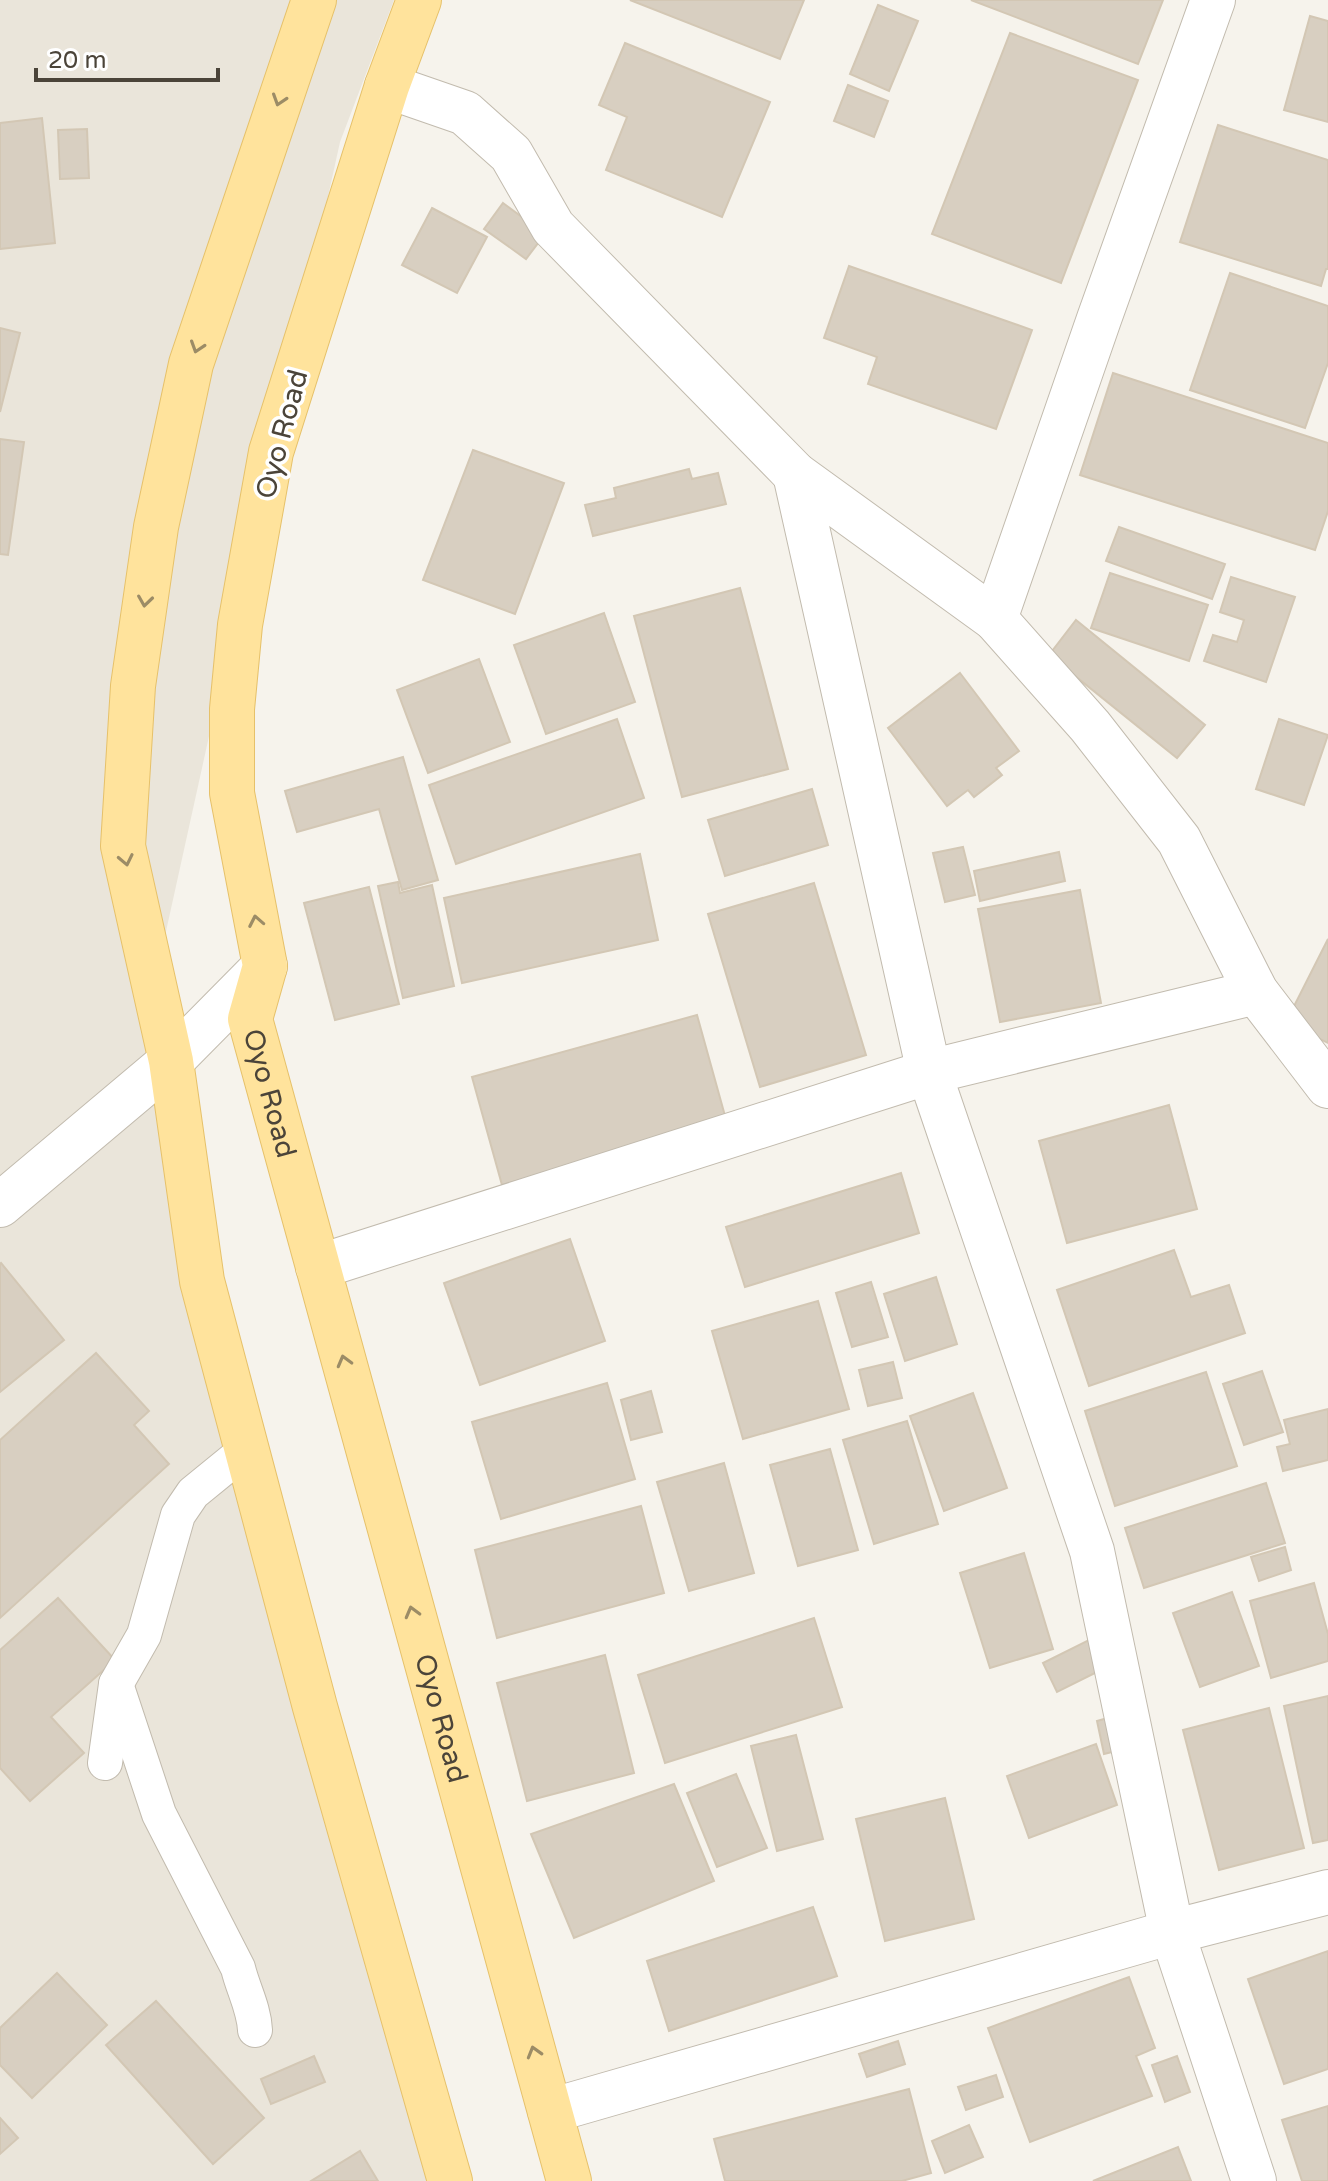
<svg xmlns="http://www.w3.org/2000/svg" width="1328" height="2181" viewBox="0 0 1328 2181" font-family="'Varela Round',sans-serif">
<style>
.residential{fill:#eae5da}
.building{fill:#d8cfc1;stroke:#d3c7b4;stroke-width:2}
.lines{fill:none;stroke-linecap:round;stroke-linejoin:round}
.service-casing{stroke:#c2bbae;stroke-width:36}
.minor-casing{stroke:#c2bbae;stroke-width:46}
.primary-casing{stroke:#e6c16a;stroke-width:46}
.service{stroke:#fff;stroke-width:34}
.minor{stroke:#fff;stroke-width:44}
.primary{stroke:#ffe39c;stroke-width:44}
.oneway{stroke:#9c8c66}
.labels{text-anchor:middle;stroke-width:7;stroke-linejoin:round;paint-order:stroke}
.street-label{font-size:28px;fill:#4b4439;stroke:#fff}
</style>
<rect width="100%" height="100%" fill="#f6f3ec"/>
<polygon class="residential" points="0,0 394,0 340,142 148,1013 440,2181 0,2181"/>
<g class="building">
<polygon points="630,0 804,0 780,59"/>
<polygon points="971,0 1163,0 1138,64"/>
<polygon points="878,5 918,21 889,91 850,74"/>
<polygon points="1310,16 1328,21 1328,122 1284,110"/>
<polygon points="1010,33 1138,80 1061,283 932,234"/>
<polygon points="625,43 770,102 722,217 606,170 627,117 599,105"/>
<polygon points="848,85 888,101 874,137 834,121"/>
<polygon points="42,118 55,243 0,249 0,123"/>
<polygon points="1218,125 1328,160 1328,269 1326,269 1321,286 1180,242"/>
<polygon points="87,129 89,178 60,179 58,130"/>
<polygon points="503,203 545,234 526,259 484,229"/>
<polygon points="432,208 487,237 457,293 402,265"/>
<polygon points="849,266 1032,330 996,429 868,384 877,357 824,338"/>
<polygon points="1230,273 1328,306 1328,363 1305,428 1190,390"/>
<polygon points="0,328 20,333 0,412"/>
<polygon points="1113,373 1328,443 1328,511 1315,550 1080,475"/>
<polygon points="0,439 24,442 8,555 0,554"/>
<polygon points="473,450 564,483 515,614 423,580"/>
<polygon points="689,469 692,479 718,473 726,504 593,536 585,505 616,498 614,488"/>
<polygon points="1119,527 1225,564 1212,599 1106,561"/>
<polygon points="1110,573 1208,605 1189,661 1091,628"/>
<polygon points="1231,577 1295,597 1266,682 1204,661 1213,635 1237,642 1244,620 1220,612"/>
<polygon points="740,588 788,769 682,797 634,616"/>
<polygon points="604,613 635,702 546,734 514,645"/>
<polygon points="1076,620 1205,725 1177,758 1049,655"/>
<polygon points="479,659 510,742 428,773 397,690"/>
<polygon points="960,673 1019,751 996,768 1002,775 974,797 968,790 947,806 888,728"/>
<polygon points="617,719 644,798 456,864 429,785"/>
<polygon points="1279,719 1328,735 1304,805 1256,789"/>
<polygon points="403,757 438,880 402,890 379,809 297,832 285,791"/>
<polygon points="812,789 828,845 725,876 708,820"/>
<polygon points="963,847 975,895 945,902 933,853"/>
<polygon points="1059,852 1065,881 980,901 974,871"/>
<polygon points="640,854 658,940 462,983 444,898"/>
<polygon points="398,882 400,893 432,885 454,986 403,998 378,886"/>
<polygon points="814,883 866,1055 760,1087 708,914"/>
<polygon points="369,887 399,1004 335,1020 304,903"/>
<polygon points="1080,890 1101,1003 1000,1022 978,909"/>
<polygon points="1328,939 1328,1043 1286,1022"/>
<polygon points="697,1015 727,1123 502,1185 472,1077"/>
<polygon points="1169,1105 1197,1209 1067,1243 1039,1141"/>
<polygon points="901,1173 919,1233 745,1287 726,1227"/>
<polygon points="570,1239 605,1341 480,1385 444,1283"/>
<polygon points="1174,1250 1191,1297 1229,1285 1245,1333 1089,1386 1057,1290"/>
<polygon points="1,1263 64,1340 0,1392 0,1264"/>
<polygon points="936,1277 957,1344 905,1361 884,1294"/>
<polygon points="871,1282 888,1337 852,1347 836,1293"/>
<polygon points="818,1301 849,1409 743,1439 712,1331"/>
<polygon points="96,1353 149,1411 134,1425 169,1464 0,1618 0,1440"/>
<polygon points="893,1362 902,1398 868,1406 859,1370"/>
<polygon points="1262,1371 1283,1432 1244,1445 1223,1384"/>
<polygon points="1206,1372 1237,1466 1115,1506 1085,1411"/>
<polygon points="607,1383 635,1479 501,1519 472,1422"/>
<polygon points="651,1391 662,1432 631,1440 621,1400"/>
<polygon points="973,1393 1007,1488 944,1511 910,1416"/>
<polygon points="1328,1409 1328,1460 1283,1471 1277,1447 1290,1444 1284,1420"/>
<polygon points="907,1421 938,1524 874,1544 843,1440"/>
<polygon points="830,1449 858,1550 798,1566 770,1465"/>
<polygon points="724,1463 754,1573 689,1591 657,1482"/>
<polygon points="1266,1483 1285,1543 1144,1588 1125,1528"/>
<polygon points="641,1506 664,1593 497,1638 475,1550"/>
<polygon points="1285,1547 1291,1570 1259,1581 1251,1557"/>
<polygon points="1024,1553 1053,1649 990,1668 960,1573"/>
<polygon points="1314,1583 1328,1634 1328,1661 1271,1678 1250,1601"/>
<polygon points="1232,1592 1259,1666 1200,1687 1173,1613"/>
<polygon points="58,1598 115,1660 51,1717 84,1753 30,1801 0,1768 0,1650"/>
<polygon points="814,1618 842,1707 665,1763 638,1675"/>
<polygon points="1091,1639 1105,1668 1057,1692 1043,1663"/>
<polygon points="605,1655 634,1773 527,1801 497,1683"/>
<polygon points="1328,1696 1328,1840 1313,1843 1284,1706"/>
<polygon points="1269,1708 1304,1848 1219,1870 1183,1730"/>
<polygon points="1111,1717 1120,1750 1104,1754 1097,1721"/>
<polygon points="796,1735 823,1839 777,1851 751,1746"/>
<polygon points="1096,1744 1117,1805 1029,1838 1007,1776"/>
<polygon points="736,1774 767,1848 717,1867 687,1793"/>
<polygon points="674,1784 714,1881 574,1938 531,1834"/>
<polygon points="945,1798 974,1919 885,1941 856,1819"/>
<polygon points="813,1907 837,1976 669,2031 647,1961"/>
<polygon points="1328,1951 1328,2069 1284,2084 1248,1979"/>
<polygon points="57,1973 107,2025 32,2098 0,2065 0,2028"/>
<polygon points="1129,1977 1155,2048 1136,2056 1152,2096 1030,2142 988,2028"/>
<polygon points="156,2001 264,2118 213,2164 106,2045"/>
<polygon points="898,2041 905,2064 867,2077 859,2054"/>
<polygon points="314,2056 325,2082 271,2104 261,2079"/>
<polygon points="1177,2056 1190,2092 1165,2102 1152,2065"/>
<polygon points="996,2075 1003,2097 966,2110 958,2087"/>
<polygon points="909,2089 931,2173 902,2181 725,2181 714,2139"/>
<polygon points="1328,2106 1328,2181 1302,2181 1282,2120"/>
<polygon points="0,2118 18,2138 0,2154"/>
<polygon points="969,2125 983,2157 945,2173 932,2141"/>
<polygon points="1178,2147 1191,2181 1093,2181"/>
<polygon points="360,2151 378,2181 311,2181"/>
</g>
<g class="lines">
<g class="service-casing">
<g id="service">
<path d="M 116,1684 L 159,1814 L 238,1968 C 243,1989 254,2008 255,2030"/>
<polyline points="105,1763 116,1684 144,1635 178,1515 193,1493 247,1449"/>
</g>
</g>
<g class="minor-casing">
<g id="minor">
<polyline points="387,86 465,113 511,154 553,227 795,474 995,619 1090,726 1179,840 1256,992 1328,1086"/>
<polyline points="795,474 929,1072 1092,1551 1172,1932 1254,2181"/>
<polyline points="995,619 1099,319 1213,0"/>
<polyline points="0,1205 171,1061 265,966"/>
<polyline points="318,1267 929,1072 1256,992"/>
<polyline points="550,2111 1172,1932 1328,1892"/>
</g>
</g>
<g class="primary-casing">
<g id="primary">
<polyline points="314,0 191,364 156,527 133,686 123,846 171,1061 202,1281 315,1707 450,2181"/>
<path id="s1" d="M 419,0 L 387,86 L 271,452 L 240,625 L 232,709 L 232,793 L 265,966 L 250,1019 L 569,2181"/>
</g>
</g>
<use href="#service" class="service"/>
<use href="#minor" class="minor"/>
<use href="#primary" class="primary"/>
</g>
<defs><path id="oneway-chevron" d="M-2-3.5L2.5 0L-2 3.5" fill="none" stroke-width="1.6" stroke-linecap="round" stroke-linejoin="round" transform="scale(2)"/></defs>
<g class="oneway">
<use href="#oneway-chevron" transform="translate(279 100) rotate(108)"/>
<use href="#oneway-chevron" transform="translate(197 347) rotate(108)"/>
<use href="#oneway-chevron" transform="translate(145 601) rotate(98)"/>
<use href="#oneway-chevron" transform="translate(126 860) rotate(78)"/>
<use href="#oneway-chevron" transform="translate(256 921) rotate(-101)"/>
<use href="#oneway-chevron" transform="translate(344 1361) rotate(-105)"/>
<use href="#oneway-chevron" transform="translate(412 1612) rotate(-105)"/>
<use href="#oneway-chevron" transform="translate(534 2052) rotate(-106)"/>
</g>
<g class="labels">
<g class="street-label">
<text transform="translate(281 434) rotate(-75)" y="10">Oyo Road</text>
<text dy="10" stroke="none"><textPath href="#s1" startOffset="1128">Oyo Road</textPath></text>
<text dy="10" stroke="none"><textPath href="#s1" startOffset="1776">Oyo Road</textPath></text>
</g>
</g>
<path d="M36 68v12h182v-12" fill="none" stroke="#4b4439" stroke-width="4"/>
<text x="48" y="68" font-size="24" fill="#4b4439" stroke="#ffffff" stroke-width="6" paint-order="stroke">20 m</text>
</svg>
